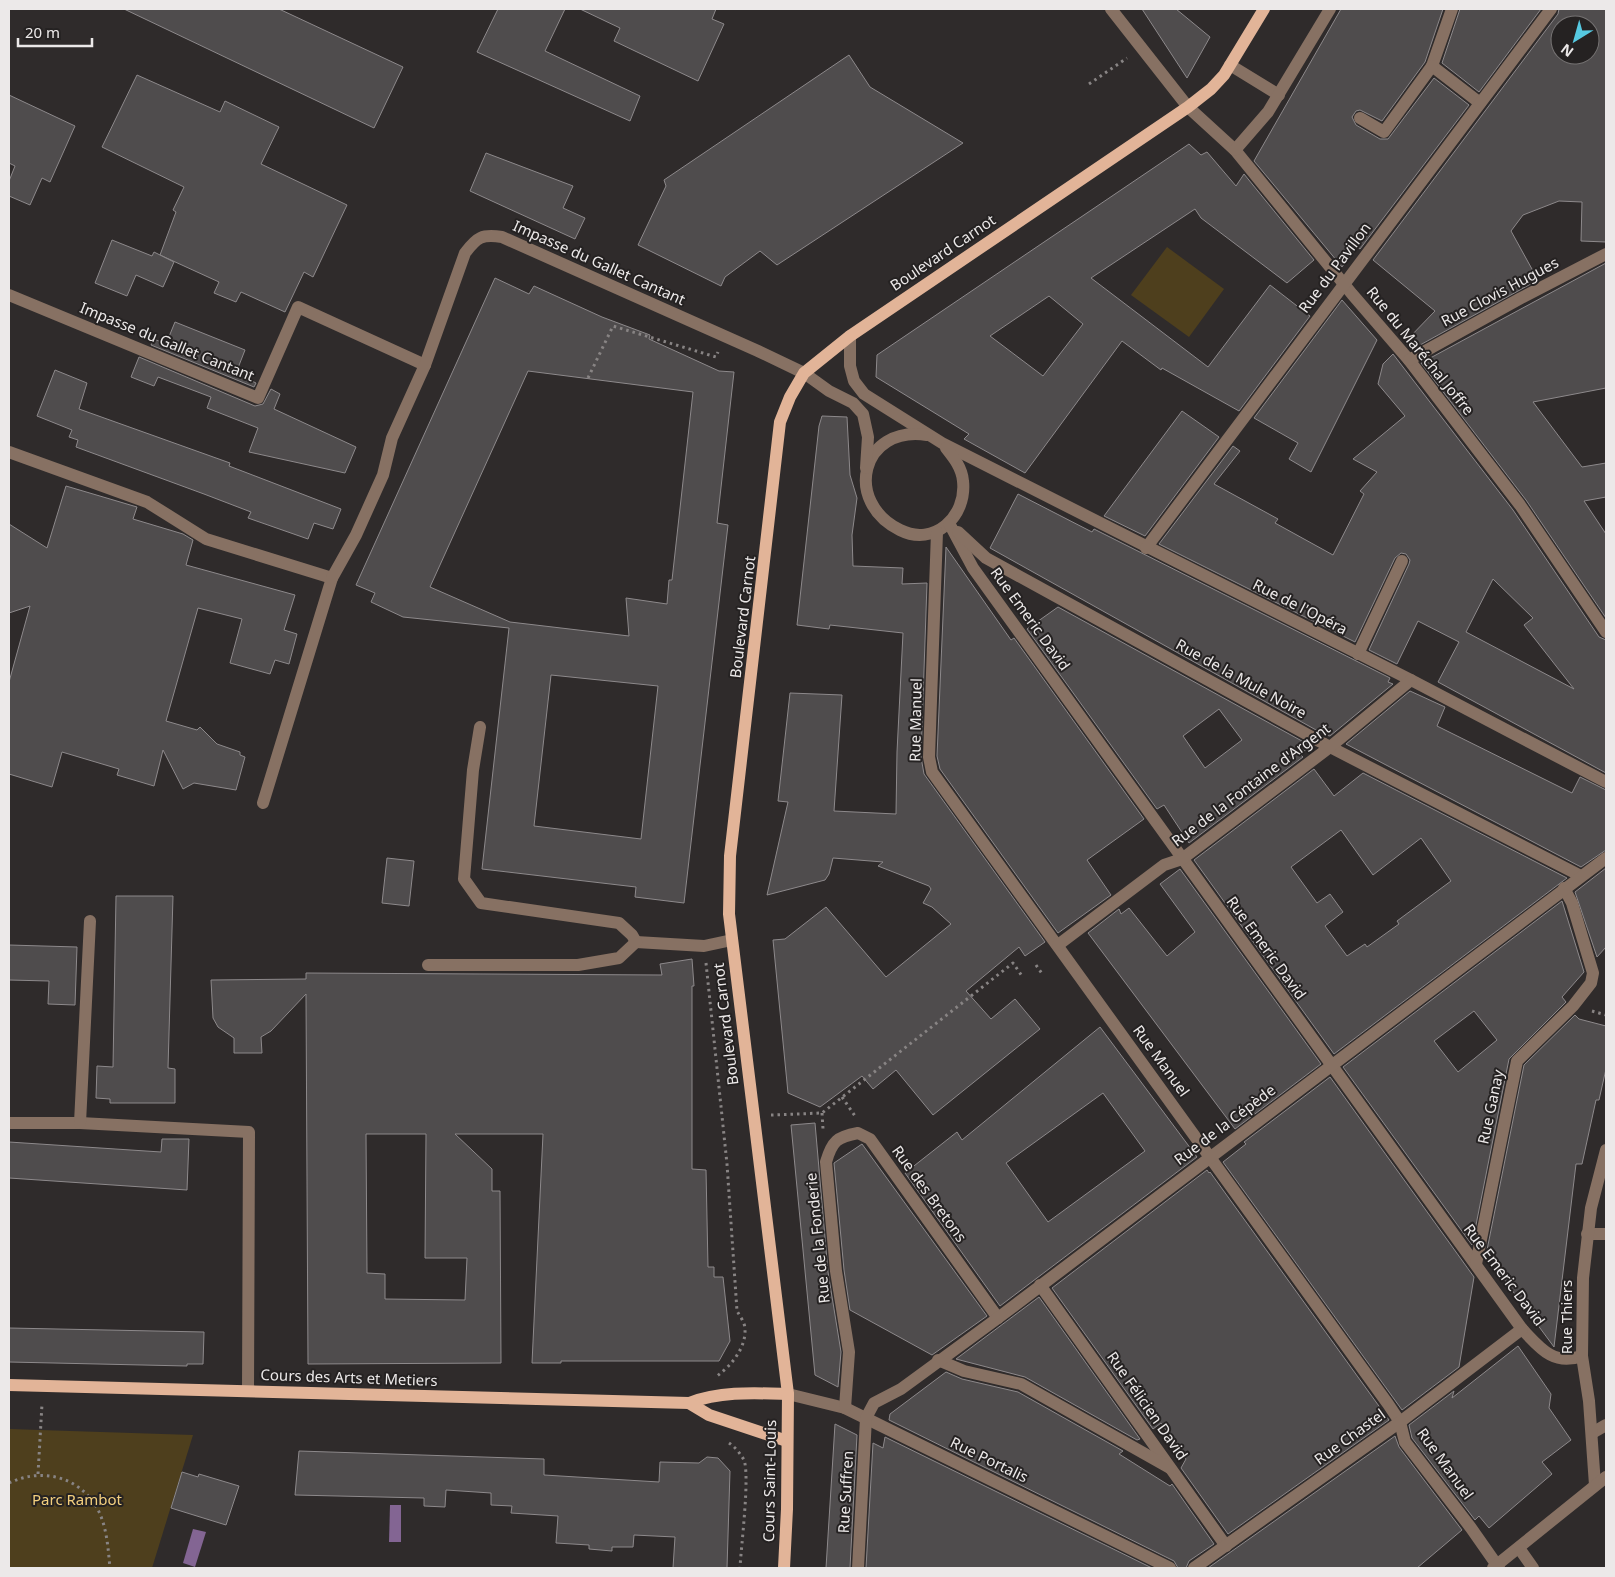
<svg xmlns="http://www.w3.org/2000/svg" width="1615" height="1577" viewBox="0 0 1615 1577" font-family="'Noto Sans',sans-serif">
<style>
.green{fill:#4e3f1d}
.water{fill:#836593}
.building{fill:#4f4c4d;stroke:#8d898b;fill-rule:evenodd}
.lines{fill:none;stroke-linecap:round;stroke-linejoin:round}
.path{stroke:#888484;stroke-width:3;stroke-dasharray:2.5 4;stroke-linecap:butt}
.minor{stroke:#877163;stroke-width:12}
.major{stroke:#e2b498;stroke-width:12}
.labels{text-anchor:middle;stroke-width:4;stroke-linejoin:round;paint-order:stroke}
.street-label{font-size:15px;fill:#ece9e9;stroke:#252222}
.park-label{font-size:15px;fill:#f3cf7e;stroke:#252222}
</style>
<rect width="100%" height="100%" fill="#2f2b2b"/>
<g class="green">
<polygon points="1167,247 1224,289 1189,337 1131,295"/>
<polygon points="9,1429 193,1435 152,1568 9,1568"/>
</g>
<g class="water">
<polygon points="390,1505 401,1505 401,1542 389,1542"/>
<polygon points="193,1529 206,1532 195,1567 183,1563"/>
</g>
<g class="building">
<polygon points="124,9 279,9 403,67 374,128"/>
<polygon points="498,9 565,9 545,51 640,96 630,121 477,52"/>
<polygon points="580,9 716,9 712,19 724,24 698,81 614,41 620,28"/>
<polygon points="1142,9 1176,9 1210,37 1187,78"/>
<polygon points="1341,9 1443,9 1425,62 1382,121 1360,110 1356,111 1352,117 1356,125 1380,139 1388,139 1434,78 1469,105 1360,249 1357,247 1342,267 1254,161"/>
<polygon points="1460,9 1541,9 1479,92 1442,63"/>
<path d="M 1559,9 L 1606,9 L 1606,242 L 1581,241 L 1582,202 L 1559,201 L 1523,215 L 1511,231 L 1538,280 L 1411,350 L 1405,342 L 1435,311 L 1373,260 L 1558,14 ZM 1560,25 L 1590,25 L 1590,55 L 1560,55 Z"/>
<polygon points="849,55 870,87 963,143 777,265 760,251 725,277 721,286 638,245 666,186 664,180"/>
<polygon points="137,75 220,112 225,101 279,127 261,164 347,205 313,277 304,272 285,312 241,292 236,302 214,293 219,282 160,255 176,212 173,210 184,187 102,147"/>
<polygon points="9,95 75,126 50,182 42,178 30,205 9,196 9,181 15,166 9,163"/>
<path d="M 1189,144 L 1201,155 L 1207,152 L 1236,186 L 1244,174 L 1314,260 L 1287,283 L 1201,218 L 1195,209 L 1091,278 L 1208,367 L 1270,285 L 1310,316 L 1239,411 L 1162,368 L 1161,370 L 1122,341 L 1025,473 L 964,439 L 969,434 L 876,377 L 877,355 ZM 1049,296 L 1083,324 L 1043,376 L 990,336 Z"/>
<polygon points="486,153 573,186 563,208 585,218 575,239 470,191"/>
<polygon points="112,240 152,256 154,252 174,262 163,287 136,275 127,296 95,283"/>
<polygon points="1606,263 1606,388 1533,402 1582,467 1606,463 1606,497 1584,501 1606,534 1606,618 1526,500 1421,363"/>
<path d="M 495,278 L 529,294 L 534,286 L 602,317 L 650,335 L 649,339 L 719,371 L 734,372 L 717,523 L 728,525 L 684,903 L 635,897 L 636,887 L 482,869 L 509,628 L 403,617 L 371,602 L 375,593 L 356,585 ZM 528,371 L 693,392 L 672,580 L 669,580 L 667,604 L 626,598 L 629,636 L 510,622 L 430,587 ZM 551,675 L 658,686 L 641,839 L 534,826 Z"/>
<polygon points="1342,300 1377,340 1311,472 1289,459 1298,443 1254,418"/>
<polygon points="175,322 245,350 236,373 256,383 254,387 151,345 154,339 166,344"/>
<path d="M 1393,354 L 1513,510 L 1599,637 L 1606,640 L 1606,773 L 1438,682 L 1459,642 L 1418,621 L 1397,664 L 1369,650 L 1409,564 L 1410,560 L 1406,554 L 1401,553 L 1395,558 L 1355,642 L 1159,544 L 1233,446 L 1240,451 L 1214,484 L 1278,519 L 1275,523 L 1333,555 L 1364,494 L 1360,491 L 1377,472 L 1353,459 L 1405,416 L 1378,384 L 1383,364 ZM 1493,579 L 1533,618 L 1524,625 L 1574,689 L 1466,632 Z"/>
<polygon points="139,357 255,406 263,404 271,389 280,394 274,409 356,447 345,473 249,452 258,428 207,408 211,397 158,377 154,386 131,377"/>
<polygon points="55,370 87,383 79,409 230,463 229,466 341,509 333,529 314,523 308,539 248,518 251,512 204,494 76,447 78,440 69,437 72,430 37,416"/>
<polygon points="1182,411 1219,437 1145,536 1104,516"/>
<polygon points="822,416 847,417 850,475 857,498 852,535 853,566 903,568 902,584 927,583 921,757 924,774 1045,942 1025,956 1019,947 966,991 991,1019 1015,999 1040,1029 933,1115 896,1070 873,1089 862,1076 820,1107 788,1093 773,940 785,939 826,907 886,977 951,924 932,907 923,903 931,889 929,886 878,866 883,862 833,858 829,874 825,880 767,895 788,802 778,801 790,693 842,695 834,811 896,814 897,752 903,633 830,625 829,629 797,625 819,426"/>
<polygon points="66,486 137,507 133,519 183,534 193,540 186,565 295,595 284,630 297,634 289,664 275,660 270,674 230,663 242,619 198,608 166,721 197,730 200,727 217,744 240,752 240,755 245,757 236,790 194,783 183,789 163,750 154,786 117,775 119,769 62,752 52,787 9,774 9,682 30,606 9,613 9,524 47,548"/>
<polygon points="1018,494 1092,532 1094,529 1390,678 1388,682 1393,684 1330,736 1325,735 990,548"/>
<polygon points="946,547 1011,640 1014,638 1144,819 1087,860 1111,895 1058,933 940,769 937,756"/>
<path d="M 1058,607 L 1311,746 L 1300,754 L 1303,757 L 1189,843 L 1164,805 L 1157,809 L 1027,629 ZM 1219,709 L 1242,740 L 1205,768 L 1183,736 Z"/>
<polygon points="1410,691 1445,707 1437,726 1572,793 1580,777 1606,790 1606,850 1581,867 1346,744"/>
<path d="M 1314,769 L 1334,796 L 1363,773 L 1567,878 L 1334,1054 L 1194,860 ZM 1341,830 L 1373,875 L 1421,838 L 1451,881 L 1397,921 L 1399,924 L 1367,947 L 1365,944 L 1347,956 L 1325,926 L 1343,912 L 1330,894 L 1317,903 L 1291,867 Z"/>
<polygon points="387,858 414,861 409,906 382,903"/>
<polygon points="1606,868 1606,947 1597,957 1575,892"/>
<polygon points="1180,869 1321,1064 1235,1129 1088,933 1119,909 1121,914 1129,908 1167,956 1195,932 1160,884"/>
<polygon points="116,896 173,896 168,1068 175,1069 175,1103 110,1103 110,1099 96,1098 97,1066 113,1067"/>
<path d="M 1562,901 L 1584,972 L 1562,997 L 1566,1002 L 1509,1059 L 1472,1245 L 1343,1067 ZM 1474,1011 L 1497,1040 L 1458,1072 L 1434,1041 Z"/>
<polygon points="9,945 77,947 75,1005 48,1004 49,981 9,980"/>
<path d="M 692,959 L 694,986 L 692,986 L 692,1169 L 706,1170 L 708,1267 L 714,1267 L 714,1277 L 723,1277 L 730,1341 L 719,1361 L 561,1361 L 561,1363 L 532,1363 L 543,1134 L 455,1134 L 492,1169 L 492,1191 L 500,1191 L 501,1363 L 308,1364 L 306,994 L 271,1031 L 261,1037 L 262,1053 L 234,1053 L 234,1038 L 218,1027 L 213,1018 L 211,980 L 306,979 L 306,973 L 662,975 L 660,964 ZM 366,1134 L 426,1134 L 425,1258 L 467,1258 L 465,1300 L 385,1299 L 385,1274 L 367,1273 Z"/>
<polygon points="1575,1015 1579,1019 1606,1026 1606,1069 1599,1100 1596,1100 1582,1164 1576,1164 1554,1347 1486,1255 1524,1065"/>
<path d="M 1100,1027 L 1197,1157 L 1000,1306 L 905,1173 L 957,1132 L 962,1140 ZM 1103,1093 L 1145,1151 L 1048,1222 L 1006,1163 Z"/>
<polygon points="1330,1077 1474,1277 1459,1367 1402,1410 1223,1162 1246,1144 1244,1142"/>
<polygon points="815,1123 828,1272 841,1352 838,1387 815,1375 791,1125"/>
<polygon points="162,1139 189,1139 187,1190 9,1178 9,1142 161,1152"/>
<polygon points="862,1144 987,1316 932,1355 850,1310 844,1270 834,1163"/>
<polygon points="1207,1170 1209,1173 1210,1172 1389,1420 1228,1534 1181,1468 1186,1459 1161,1423 1153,1429 1052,1288"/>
<polygon points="1039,1297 1140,1439 1137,1440 1025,1377 956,1359"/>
<polygon points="9,1328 204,1332 203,1364 187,1364 187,1366 9,1362"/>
<polygon points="1518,1346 1551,1394 1549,1408 1571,1440 1542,1462 1552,1474 1489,1528 1479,1516 1475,1520 1412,1438 1409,1425 1454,1391 1452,1398"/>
<polygon points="946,1372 962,1379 1018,1392 1123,1451 1119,1454 1170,1486 1172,1484 1214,1544 1189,1561 1186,1568 1178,1568 1174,1561 889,1420 890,1414"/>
<polygon points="835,1424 857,1435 850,1568 826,1568"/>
<polygon points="1395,1436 1399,1447 1462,1530 1417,1568 1208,1568"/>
<polygon points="885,1437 1152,1568 866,1568 873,1443 883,1448"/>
<polygon points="299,1451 544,1459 544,1475 659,1482 660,1462 699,1463 707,1457 718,1458 730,1471 727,1568 673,1568 675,1537 634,1535 633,1547 612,1547 612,1551 589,1549 589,1545 556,1543 558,1516 511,1513 512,1506 491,1505 491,1493 446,1490 445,1507 424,1506 424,1498 295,1495"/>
<polygon points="182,1472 198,1477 199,1474 239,1486 226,1525 171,1508"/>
</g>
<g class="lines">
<g class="path">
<polyline points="1089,84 1127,58"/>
<polyline points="588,378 613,326 716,357 718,352"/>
<path d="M 706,963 L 727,1164 L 737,1311 C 740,1316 745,1323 745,1329 C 746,1348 731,1366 717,1376"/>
<polyline points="1036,965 1043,975"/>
<polyline points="1592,1011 1606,1015"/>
<polyline points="842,1097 855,1116"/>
<polyline points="822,1113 823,1129"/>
<polyline points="771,1115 822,1113 1013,963 1022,976"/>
<path d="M 729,1443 C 735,1447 740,1453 744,1460 C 750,1476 741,1547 740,1568"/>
<polyline points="38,1474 42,1404"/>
<path d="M 9,1483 C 40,1468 78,1475 97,1508 C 107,1526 108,1548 110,1568"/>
</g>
<g class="minor">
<polyline points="1111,9 1188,107 1235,150 1352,294 1409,360 1520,505 1606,632"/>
<polyline points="1452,9 1432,66 1480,103"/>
<polyline points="1230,65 1279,95"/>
<polyline points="1360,118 1384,132 1432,66"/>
<polyline points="1235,150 1268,112 1330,9"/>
<polyline points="9,295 258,398 298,307 425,365"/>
<polyline points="850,336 850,366 854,381 864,394 942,443 1411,680 1606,782"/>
<polyline points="1409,360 1521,298 1606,254"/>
<path d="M 927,435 C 861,425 843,502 900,530 C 934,547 967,517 963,481 C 962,468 954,458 946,448"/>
<polyline points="9,452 147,502 206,539 332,578 263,803"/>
<path d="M 949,523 L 973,568 L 1522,1329 C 1540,1348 1553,1366 1582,1356"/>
<polyline points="937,532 929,757 932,772 1388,1404 1400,1422 1405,1442 1471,1528 1499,1568"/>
<polyline points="958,532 986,558 1330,747 1581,876"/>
<polyline points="1146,548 1551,9"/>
<path d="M 332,578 L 356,535 L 383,475 L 392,438 L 425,365 L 465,253 C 477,237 482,234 502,237 L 758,351 L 804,373 L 829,391 L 853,403 L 863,414 L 868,437 L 866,468"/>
<polyline points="1358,654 1402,561"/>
<polyline points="636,942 704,946 732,940"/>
<polyline points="1058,945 1164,865 1182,859 1330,747 1411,680"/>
<polyline points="428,965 578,965 619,958 636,942 632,935 619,923 481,903 464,879 473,770 480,727"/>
<polyline points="9,1123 80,1123 249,1132 248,1391"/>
<polyline points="80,1123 90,921"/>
<polyline points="1587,1234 1606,1234"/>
<polyline points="1476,1264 1517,1061 1573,1006 1591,983 1593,973 1572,903 1564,888"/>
<polyline points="1040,1285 1226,1546"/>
<polyline points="938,1360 964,1371 1021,1384 1170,1468"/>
<polyline points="788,1394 845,1408 1170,1568"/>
<path d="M 845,1408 L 849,1352 L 836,1271 L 826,1162 C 832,1141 837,1137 858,1133 L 870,1139 L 998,1318"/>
<polyline points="1592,1433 1606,1425"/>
<polyline points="1595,1485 1589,1401 1582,1356 1583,1278 1591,1208 1606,1150"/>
<polyline points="1519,1548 1533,1568"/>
<polyline points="858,1568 866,1418 874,1403 901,1389 998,1318 1606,858"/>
<polyline points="1194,1568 1400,1422 1522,1329"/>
<polyline points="1493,1568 1606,1477"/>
</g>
<g class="major">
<path d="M 9,1385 L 689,1403 C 721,1391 754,1393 788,1394"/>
<polyline points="689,1403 709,1415 787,1441"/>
<polyline points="784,1568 787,1509 788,1394 729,914 730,856 780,422 790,397 804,373 850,336 1188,107 1211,89 1224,75 1264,9"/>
</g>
</g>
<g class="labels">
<g class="street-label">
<text transform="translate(943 253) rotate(-34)" y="5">Boulevard Carnot</text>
<text transform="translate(599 263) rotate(24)" y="5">Impasse du Gallet Cantant</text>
<text transform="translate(1335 268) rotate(-53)" y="5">Rue du Pavillon</text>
<text transform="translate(1500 292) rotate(-28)" y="5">Rue Clovis Hugues</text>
<text transform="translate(167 342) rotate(22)" y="5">Impasse du Gallet Cantant</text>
<text transform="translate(1420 351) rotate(51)" y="5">Rue du Maréchal Joffre</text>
<text transform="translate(1300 607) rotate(27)" y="5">Rue de l'Opéra</text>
<text transform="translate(743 617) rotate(-83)" y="5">Boulevard Carnot</text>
<text transform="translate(1030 619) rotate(54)" y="5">Rue Emeric David</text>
<text transform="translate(1241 679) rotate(29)" y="5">Rue de la Mule Noire</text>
<text transform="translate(916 720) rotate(-89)" y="5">Rue Manuel</text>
<text transform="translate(1251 785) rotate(-37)" y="5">Rue de la Fontaine d'Argent</text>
<text transform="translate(1266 948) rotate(54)" y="5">Rue Emeric David</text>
<text transform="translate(726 1024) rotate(-97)" y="5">Boulevard Carnot</text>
<text transform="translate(1161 1061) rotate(54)" y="5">Rue Manuel</text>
<text transform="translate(1491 1107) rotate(-78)" y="5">Rue Ganay</text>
<text transform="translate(1225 1125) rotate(-37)" y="5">Rue de la Cépède</text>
<text transform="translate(929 1194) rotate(54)" y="5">Rue des Bretons</text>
<text transform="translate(818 1238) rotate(-96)" y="5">Rue de la Fonderie</text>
<text transform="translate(1504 1275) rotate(53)" y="5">Rue Emeric David</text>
<text transform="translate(1567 1317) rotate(-90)" y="5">Rue Thiers</text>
<text transform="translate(349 1378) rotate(2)" y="5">Cours des Arts et Metiers</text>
<text transform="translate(1147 1406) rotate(55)" y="5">Rue Félicien David</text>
<text transform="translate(1350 1437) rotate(-36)" y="5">Rue Chastel</text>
<text transform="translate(989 1460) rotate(26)" y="5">Rue Portalis</text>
<text transform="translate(1445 1464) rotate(54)" y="5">Rue Manuel</text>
<text transform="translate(770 1481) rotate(-89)" y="5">Cours Saint-Louis</text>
<text transform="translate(846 1492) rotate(-87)" y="5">Rue Suffren</text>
</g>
<g class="park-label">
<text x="77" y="1505">Parc Rambot</text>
</g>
</g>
<rect width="1615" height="1577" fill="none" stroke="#ece9e9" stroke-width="20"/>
<g transform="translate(1575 40) rotate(217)"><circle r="24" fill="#252222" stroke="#757272"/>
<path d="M0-4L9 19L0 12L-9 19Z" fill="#56c9e1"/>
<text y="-8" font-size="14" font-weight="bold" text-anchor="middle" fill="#ece9e9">N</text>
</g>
<path d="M18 38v8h74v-8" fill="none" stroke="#ece9e9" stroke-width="2.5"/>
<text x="25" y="38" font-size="15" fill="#ece9e9" stroke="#252222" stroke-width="4" paint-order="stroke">20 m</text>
</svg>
